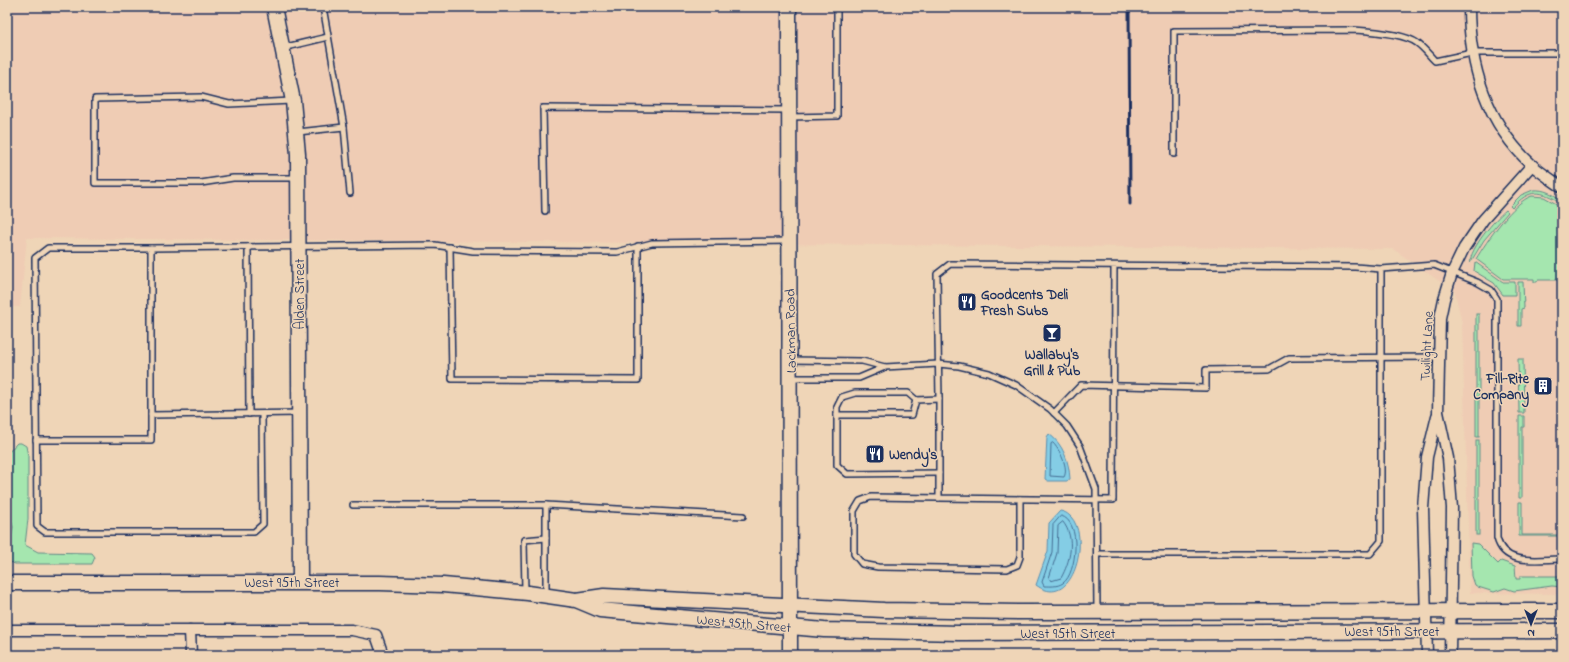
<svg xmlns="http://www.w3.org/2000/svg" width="1569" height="662" viewBox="0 0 1569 662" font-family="'Indie Flower',sans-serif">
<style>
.built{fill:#efccb4}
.green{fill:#a5e6af;stroke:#608a86}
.water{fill:#84cde5;stroke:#5a8eaf}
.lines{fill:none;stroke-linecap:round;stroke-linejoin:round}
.shore{stroke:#456e94;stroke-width:1}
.lane-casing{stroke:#1b2f5e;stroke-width:8}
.street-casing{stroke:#1b2f5e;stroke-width:13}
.secondary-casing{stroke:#1b2f5e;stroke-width:17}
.lane{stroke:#efd5b7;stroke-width:5}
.street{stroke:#efd5b7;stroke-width:10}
.secondary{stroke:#efd5b7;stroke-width:14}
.rail{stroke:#1b2f5e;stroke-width:3}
.labels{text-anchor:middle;stroke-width:3;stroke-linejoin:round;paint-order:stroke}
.street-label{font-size:14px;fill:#1b2f5e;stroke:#efd5b7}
.poi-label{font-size:14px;font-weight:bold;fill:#1b2f5e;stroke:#efd5b7;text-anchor:start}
</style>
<rect width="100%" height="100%" fill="#efd5b7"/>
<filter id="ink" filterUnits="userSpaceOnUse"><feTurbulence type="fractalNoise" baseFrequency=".025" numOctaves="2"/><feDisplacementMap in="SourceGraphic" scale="8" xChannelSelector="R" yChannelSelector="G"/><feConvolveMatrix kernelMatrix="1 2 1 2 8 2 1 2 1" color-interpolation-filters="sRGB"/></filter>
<g filter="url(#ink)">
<polygon class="built" points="7,7 1562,7 1562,594 1470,593 1462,323 1455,292 1393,249 27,238 20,307 7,307"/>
<g class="green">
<path d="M 1533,190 C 1545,189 1552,194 1562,200 L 1562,203 C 1540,190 1530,188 1512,208 L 1510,206 L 1521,195 Z"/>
<path d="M 1532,196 L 1544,197 L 1562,207 L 1562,280 L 1538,280 L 1537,282 L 1534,282 L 1534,279 L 1503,279 L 1476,259 C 1486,242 1514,201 1532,196 Z"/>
<path d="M 1506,210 L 1508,212 L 1484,240 L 1470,263 C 1470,248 1495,219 1506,210 Z"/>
<polygon points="1475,262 1503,282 1515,282 1515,295 1503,295 1494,283 1474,271"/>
<polygon points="1518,282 1523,282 1524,308 1521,309 1521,326 1518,326"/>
<rect x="1476" y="314" width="3" height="123"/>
<polygon points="1518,359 1523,359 1524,413 1519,413"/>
<polygon points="1519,416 1524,416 1524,427 1522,427 1522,498 1519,498"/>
<rect x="1476" y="440" width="3" height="95"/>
<polygon points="17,443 21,443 26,446 28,456 28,519 25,545 38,552 92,553 95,557 92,564 15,564 7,561 13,527 7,504 7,454"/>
<polygon points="1519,502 1522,502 1522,535 1562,535 1562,536 1519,536"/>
<polygon points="1471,543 1478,544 1498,564 1501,561 1515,566 1516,579 1520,579 1520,576 1562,576 1562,587 1552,586 1514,591 1505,588 1494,592 1478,587 1475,585 1472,576"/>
</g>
<g class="water">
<path d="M 1049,434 C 1063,444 1069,461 1070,479 L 1067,481 L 1048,481 L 1045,479 L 1047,437 Z"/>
<path d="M 1060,511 C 1096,516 1078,616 1036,585 L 1048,551 L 1049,523 Z"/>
</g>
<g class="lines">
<g class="shore">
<path d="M 1053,443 C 1060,450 1069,468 1064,477 L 1050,476 L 1051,444 Z"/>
<path d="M 1061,516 C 1082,520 1077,574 1063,583 C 1057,587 1050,586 1044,586 L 1042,582 L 1052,552 L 1053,525 Z"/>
<path d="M 1063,522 C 1076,538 1070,562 1061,578 L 1051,581 L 1049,578 L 1057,553 L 1058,526 Z"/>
</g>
<g class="lane-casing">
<g id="lane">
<polyline points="323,7 344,127 350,193"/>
<polyline points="282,48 328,37"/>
<polyline points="292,101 229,104 201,97 95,99 95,183 201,183 233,178 298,178"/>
<polyline points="790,117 837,116 837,7"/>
<polyline points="298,132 344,127"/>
<path d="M 1174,154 L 1174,31 L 1354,30 C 1370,31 1405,34 1417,43 C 1424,48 1429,55 1435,61 L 1472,53 L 1562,53"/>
<polyline points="545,211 543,108 788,110"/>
<polyline points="248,247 249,414"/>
<polyline points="450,247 452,379 638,380 638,246"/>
<polyline points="151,248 48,248 35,258 37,526 45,532 254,532 263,524 262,414"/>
<polyline points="1114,266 1113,500 939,498 939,399 937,274 950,264 1355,267 1381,269"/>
<polyline points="791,360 862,361 885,367 938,364 959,366 989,373 1016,385 1050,409 1067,426 1080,446 1096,489 1097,611"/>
<polyline points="791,378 859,378 885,367"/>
<polyline points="299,413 151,415 151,248 435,245 473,251 617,252 652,243 788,241"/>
<polyline points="1054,413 1081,385 1206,388 1206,370 1269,369 1289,358 1438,357"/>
<polyline points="837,415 837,407 842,397 855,393 908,393 916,400"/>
<polyline points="36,440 151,440 151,415"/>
<polyline points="939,473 847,474 837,465 837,415 912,415 916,400 939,399"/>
<polyline points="939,498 871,497 860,501 854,511 854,554 862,564 878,567 1007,569 1017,565 1020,557 1020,499"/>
<polyline points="353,505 546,505 546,595"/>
<polyline points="546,505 743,516"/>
<polyline points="7,532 8,532"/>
<path d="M 1097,554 L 1370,554 L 1381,541 L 1381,269 L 1434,265 L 1477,282 L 1491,290 L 1497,299 L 1497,538 C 1504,567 1538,559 1562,559"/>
<polyline points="525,591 524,540 546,538"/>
</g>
</g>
<g class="street-casing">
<g id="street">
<path d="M 1469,7 C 1469,66 1487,124 1532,165 C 1541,173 1552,180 1562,187"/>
<polyline points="7,630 352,630 376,635 383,655"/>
<polyline points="190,630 191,655"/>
<polyline points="1427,655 1423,508 1427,457 1437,416"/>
<polyline points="1450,655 1452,508 1448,458 1438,412 1440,318 1444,299 1452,273 1464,248 1483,220 1532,165"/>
</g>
</g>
<g class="secondary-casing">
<g id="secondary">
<polyline points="274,7 293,101 298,154 300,582"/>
<polyline points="789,7 790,655"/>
<polyline points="7,583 380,583 443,585 528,593 576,600 600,610 824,630 959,633 1562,631"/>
<polyline points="577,600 604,596 884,610 1019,612 1562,611"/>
</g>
</g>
<use href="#lane" class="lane"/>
<use href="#street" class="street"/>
<use href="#secondary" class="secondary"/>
<polyline class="rail" points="1129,7 1130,204"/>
</g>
</g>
<defs>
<g id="restaurant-square" transform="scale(1)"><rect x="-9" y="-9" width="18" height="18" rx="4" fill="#1b2f5e" stroke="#efd5b7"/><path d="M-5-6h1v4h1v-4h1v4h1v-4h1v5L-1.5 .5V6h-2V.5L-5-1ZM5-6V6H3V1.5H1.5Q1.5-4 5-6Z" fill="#fff"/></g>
<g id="bar-square" transform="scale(1)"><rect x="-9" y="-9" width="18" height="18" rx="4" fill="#1b2f5e" stroke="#efd5b7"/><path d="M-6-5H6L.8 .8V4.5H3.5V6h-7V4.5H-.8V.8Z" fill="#fff"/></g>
<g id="building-square" transform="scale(1)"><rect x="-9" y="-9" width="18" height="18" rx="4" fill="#1b2f5e" stroke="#efd5b7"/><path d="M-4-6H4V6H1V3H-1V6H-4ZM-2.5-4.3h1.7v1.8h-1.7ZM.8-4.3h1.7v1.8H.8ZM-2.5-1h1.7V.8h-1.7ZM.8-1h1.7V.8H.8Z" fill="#fff"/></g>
</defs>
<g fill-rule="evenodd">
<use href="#restaurant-square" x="967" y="302"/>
<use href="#bar-square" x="1052" y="333"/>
<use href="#building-square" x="1543" y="386"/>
<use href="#restaurant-square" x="875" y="454"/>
</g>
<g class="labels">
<g class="street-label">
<text transform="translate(299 294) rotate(-90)" y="5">Alden Street</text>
<text transform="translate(790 331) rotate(-91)" y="5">Lackman Road</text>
<text transform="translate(1426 346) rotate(-87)" y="5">Twilight Lane</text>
<text x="292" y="587">West 95th Street</text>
<text transform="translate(744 623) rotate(5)" y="5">West 95th Street</text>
<text x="1392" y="636">West 95th Street</text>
<text x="1068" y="638">West 95th Street</text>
</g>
<g class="poi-label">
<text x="981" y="299">Goodcents Deli<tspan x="981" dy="16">Fresh Subs</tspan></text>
<text x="1052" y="359" text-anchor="middle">Wallaby's<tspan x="1052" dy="16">Grill &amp; Pub</tspan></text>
<text x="1529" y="383" text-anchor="end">Fill-Rite<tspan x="1529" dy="16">Company</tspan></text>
<text x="889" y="459">Wendy's</text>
</g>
</g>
<rect width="1569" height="662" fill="none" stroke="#efd5b7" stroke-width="24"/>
<rect x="12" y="12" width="1545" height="638" fill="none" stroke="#1b2f5e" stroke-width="1.5" filter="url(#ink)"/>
<g transform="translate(1531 624) rotate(180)" stroke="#efd5b7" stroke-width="3" paint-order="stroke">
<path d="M0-3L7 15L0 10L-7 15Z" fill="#1b2f5e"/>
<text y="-6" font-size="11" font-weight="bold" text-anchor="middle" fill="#1b2f5e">N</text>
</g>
</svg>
